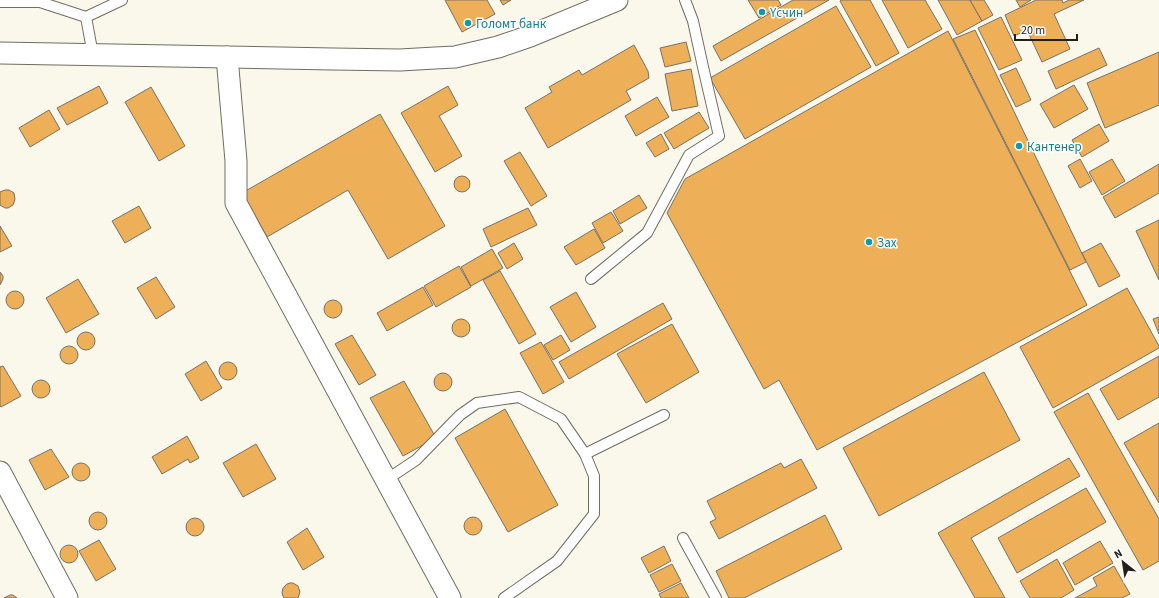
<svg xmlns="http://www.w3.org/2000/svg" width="1159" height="598" viewBox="0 0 1159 598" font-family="'Source Sans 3',sans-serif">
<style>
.building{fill:#edb059;stroke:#787167}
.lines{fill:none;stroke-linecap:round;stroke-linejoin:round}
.lane-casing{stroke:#706d62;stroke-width:12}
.street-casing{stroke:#706d62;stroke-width:23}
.lane{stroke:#fff;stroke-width:10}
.street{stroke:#fff;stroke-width:21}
.culture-dot{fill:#0f9aa8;stroke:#fff;stroke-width:1.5}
.labels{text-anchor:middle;stroke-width:3;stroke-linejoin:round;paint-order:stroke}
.culture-label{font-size:13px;fill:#0d838f;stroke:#fff;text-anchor:start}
</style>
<rect width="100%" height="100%" fill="#faf8eb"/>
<g class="building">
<polygon points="445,0 487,0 495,14 462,32"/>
<polygon points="500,0 511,0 503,5"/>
<polygon points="748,0 778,0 781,5 759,18"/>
<polygon points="793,0 829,0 721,61 713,46"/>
<polygon points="841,0 870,0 899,53 876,66 840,1"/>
<polygon points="882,0 925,0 942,29 908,48"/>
<polygon points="938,0 970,0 982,21 957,35"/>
<polygon points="970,0 984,0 993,15 982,21"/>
<polygon points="1016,0 1031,0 1020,7"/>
<polygon points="1036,0 1062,0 1063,3 1069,0 1084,0 1054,14 1070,49 1042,62 1027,30 1014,36 1005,15"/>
<polygon points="836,6 871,67 745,139 710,78"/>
<polygon points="1001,17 1022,60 999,70 978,28"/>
<polygon points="975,30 1086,262 1070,270 953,39"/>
<polygon points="948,31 1087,305 817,450 779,380 764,389 667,213 685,179"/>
<polygon points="686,42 691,61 665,67 660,48"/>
<polygon points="634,45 648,71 649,78 626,91 631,100 548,148 525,108 552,92 549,87 579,70 582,75"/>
<polygon points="1099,48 1107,65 1056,89 1048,71"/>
<polygon points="1159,52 1159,105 1105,128 1087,83"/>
<polygon points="1016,68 1031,100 1016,107 1000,75"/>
<polygon points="691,69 698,106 672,111 665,74"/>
<polygon points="1074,85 1088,109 1054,128 1040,104"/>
<polygon points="99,86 108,103 67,125 57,108"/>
<polygon points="448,86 458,105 439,116 462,156 435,172 401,113"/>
<polygon points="151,87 185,146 159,161 125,102"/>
<polygon points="657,97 669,117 636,136 625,116"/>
<polygon points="49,110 60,129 30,147 19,128"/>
<polygon points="699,112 709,128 674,149 664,133"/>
<polygon points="380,114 445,226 388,259 348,190 267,237 242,193"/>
<polygon points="1099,124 1109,141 1082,157 1072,140"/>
<polygon points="661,134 669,149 655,157 646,143"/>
<polygon points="520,152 547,196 531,206 504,161"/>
<polygon points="1080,159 1092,181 1080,188 1068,166"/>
<polygon points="1112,159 1125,181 1102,195 1089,172"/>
<polygon points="1159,164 1159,193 1115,218 1103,197"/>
<circle cx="462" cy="184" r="8"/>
<polygon points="5,190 9,190 14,193 15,199 13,205 8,208 5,208 0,205 0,192"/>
<polygon points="639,195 647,208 620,224 613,211"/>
<polygon points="139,206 151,228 125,243 112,221"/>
<polygon points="528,208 537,225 491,247 483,229"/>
<polygon points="611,212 623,231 603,243 592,223"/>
<polygon points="1159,220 1159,280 1136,231"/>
<polygon points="0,226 12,246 0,252"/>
<polygon points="594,229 605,248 576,265 564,247"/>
<polygon points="514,243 523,259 507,269 498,253"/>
<polygon points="1101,243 1120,276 1099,287 1082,253"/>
<polygon points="492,249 503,268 471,286 461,267"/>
<polygon points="459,266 471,287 436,307 424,286"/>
<polygon points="500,271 536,334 519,344 483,280"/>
<polygon points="0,272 3,276 3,279 0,285"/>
<polygon points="156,277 175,307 156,319 137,288"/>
<polygon points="78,279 99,314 66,333 46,298"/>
<polygon points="423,287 433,305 387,331 377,313"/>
<polygon points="1127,288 1159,346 1159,348 1053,408 1020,347"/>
<circle cx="15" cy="300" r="9"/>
<polygon points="576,292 596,327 571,342 550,307"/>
<circle cx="333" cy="309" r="9"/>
<polygon points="663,303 672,319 569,379 559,362"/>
<polygon points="1159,317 1159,334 1153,319"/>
<circle cx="461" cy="328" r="9"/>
<polygon points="672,324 699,372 646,403 617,354"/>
<circle cx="86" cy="341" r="9"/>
<polygon points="352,335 376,375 359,385 335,344"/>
<polygon points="561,335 570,350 553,360 544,345"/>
<polygon points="541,342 564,382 543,394 520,353"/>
<circle cx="69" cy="355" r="9"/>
<polygon points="1159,356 1159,397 1118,420 1100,389"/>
<polygon points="206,361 222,388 201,401 185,374"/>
<circle cx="228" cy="371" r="9"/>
<polygon points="3,366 21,396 1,407 0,405 0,367"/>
<polygon points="984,372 1020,440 879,516 843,448"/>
<circle cx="443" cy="382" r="9"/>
<circle cx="41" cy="389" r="9"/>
<polygon points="404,381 436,438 403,456 370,398"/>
<polygon points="1088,393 1159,519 1159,561 1143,570 1054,412"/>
<polygon points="505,409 558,505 508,532 455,438"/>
<polygon points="1159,423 1159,503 1124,443"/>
<polygon points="187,436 199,458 190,463 188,459 162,474 152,457"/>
<polygon points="256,444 276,479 243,497 223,463"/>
<polygon points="51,449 69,477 45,490 29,460"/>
<polygon points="1069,458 1080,476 971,538 1005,598 975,598 938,533"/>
<polygon points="801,459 817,488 719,539 710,522 716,519 707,501 781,463 784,468"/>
<circle cx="81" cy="472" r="9"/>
<polygon points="1086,488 1106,522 1017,573 998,538"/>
<circle cx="98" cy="521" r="9"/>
<polygon points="825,515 842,549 744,598 729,598 716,571"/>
<circle cx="473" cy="526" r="9"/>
<circle cx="195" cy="527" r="9"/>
<polygon points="307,528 324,557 303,570 287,542"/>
<polygon points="99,540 116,569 96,581 79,551"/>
<polygon points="1100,541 1113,563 1075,585 1063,563"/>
<circle cx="69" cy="554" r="9"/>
<polygon points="664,546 671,561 649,573 641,558"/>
<polygon points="1057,559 1074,590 1061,598 1030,598 1020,581"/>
<polygon points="672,564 681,581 659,592 650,575"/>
<polygon points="1114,566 1130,594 1122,598 1075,598 1097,586 1093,578"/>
<polygon points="290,583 293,583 298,586 300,592 298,598 284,598 283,596 282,593 283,588 287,584"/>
<polygon points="681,583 689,598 661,598 659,594"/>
<polygon points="10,595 13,595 17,598 4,598"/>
</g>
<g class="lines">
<g class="lane-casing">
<g id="lane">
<polyline points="0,2 40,2 86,17 122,0"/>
<polyline points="86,17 93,55"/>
<polyline points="591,279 647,233 689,155 719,136 703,67 693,21 685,0"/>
<polyline points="585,454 664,415"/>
<polyline points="386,480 416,460 460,415 477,403 519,397 561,419 585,454 594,476 594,514 557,561 504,598"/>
<polyline points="683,538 716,598"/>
</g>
</g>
<g class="street-casing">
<g id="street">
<polyline points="0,53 333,59 400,60 435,58 455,57 498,47 530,36 617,0"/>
<polyline points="227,57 236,161 236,203 450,598"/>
<polyline points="0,472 67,598"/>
</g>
</g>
<use href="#lane" class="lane"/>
<use href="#street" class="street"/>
</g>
<g class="culture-dot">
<circle cx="762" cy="12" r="4"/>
<circle cx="468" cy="23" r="4"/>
<circle cx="1019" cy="146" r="4"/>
<circle cx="869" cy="242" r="4"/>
</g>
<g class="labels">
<g class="culture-label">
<text x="770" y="17">Үсчин</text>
<text x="476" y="28">Голомт банк</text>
<text x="1027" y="151">Кантенер</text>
<text x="877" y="247">Зах</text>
</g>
</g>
<g transform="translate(1123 562) rotate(330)" stroke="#ffffff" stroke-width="3" paint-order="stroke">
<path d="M0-3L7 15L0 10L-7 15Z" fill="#21201b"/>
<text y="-6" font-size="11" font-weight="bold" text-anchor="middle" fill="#21201b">N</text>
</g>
<path d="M1015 34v6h62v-6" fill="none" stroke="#21201b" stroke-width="2"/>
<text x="1021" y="34" font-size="12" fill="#21201b" stroke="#ffffff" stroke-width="3" paint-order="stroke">20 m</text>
</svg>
